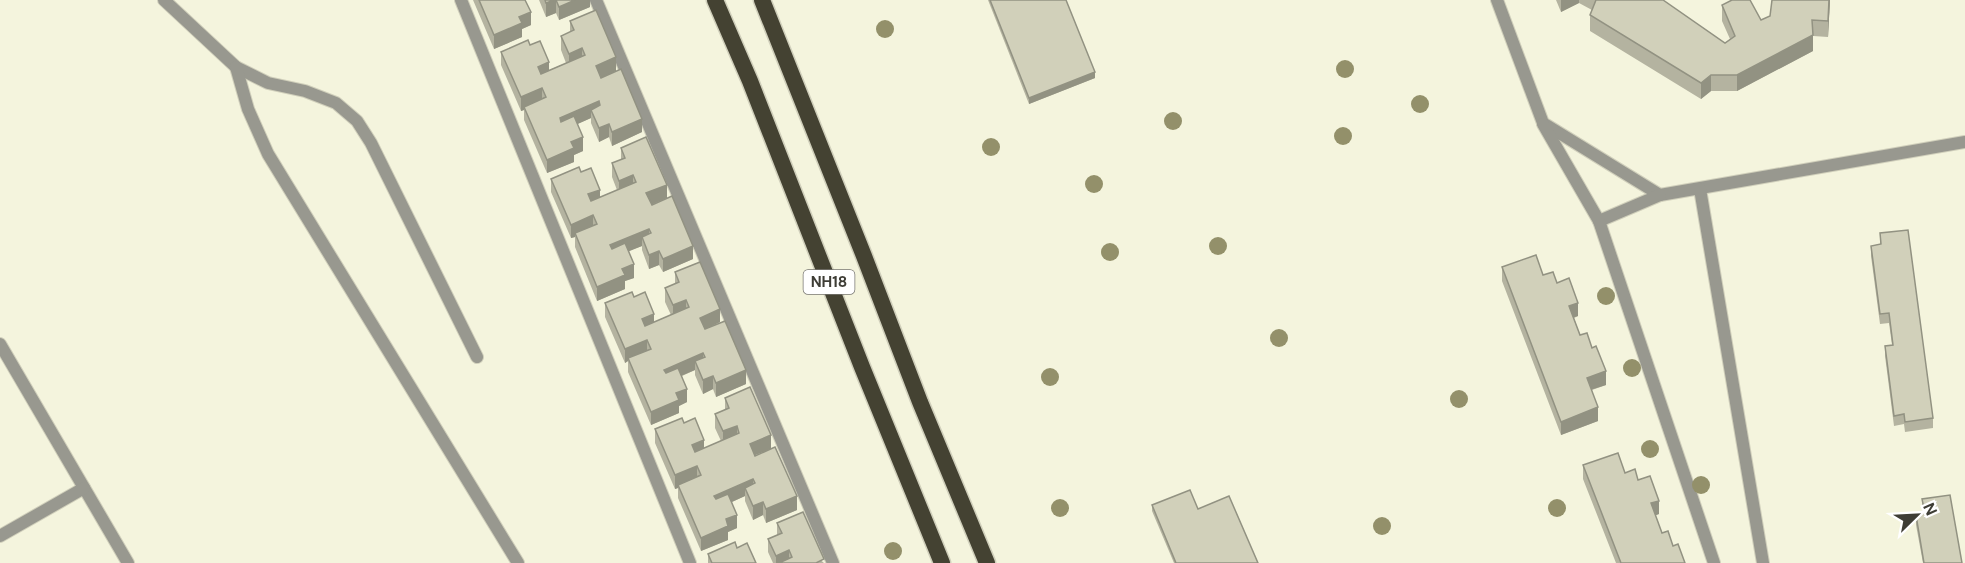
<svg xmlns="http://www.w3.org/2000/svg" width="1965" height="563" viewBox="0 0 1965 563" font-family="'DM Sans',sans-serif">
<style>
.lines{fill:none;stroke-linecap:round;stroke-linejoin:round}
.service-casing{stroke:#d0cfbb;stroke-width:14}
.minor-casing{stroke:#d0cfbb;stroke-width:14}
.trunk-casing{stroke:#d0cfbb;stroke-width:19}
.service{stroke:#98988f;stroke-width:12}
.minor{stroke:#98988f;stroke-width:12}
.trunk{stroke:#444232;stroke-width:16}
.tree{fill:#93906a}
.wall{fill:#b4b3a0}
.shaded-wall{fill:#929282}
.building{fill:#d1d0ba;stroke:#929282;stroke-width:1.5}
.labels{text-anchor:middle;stroke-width:6;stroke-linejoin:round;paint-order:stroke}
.shield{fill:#fff;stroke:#787772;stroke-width:1.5}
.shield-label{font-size:15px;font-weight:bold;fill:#3e3d35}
</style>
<rect width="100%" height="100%" fill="#f4f4dd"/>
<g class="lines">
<g class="service-casing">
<g id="service">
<polyline points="1497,0 1543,123 1660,195 1965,142"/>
<polyline points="1543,124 1599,221 1660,195"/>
<polyline points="1700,189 1763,563"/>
<polyline points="1599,221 1714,563"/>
</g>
</g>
<g class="minor-casing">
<g id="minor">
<polyline points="164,0 236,67 268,83 305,91 336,103 357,121 371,143 477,357"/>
<polyline points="461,0 690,563"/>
<polyline points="596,0 833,563"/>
<polyline points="236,67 248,109 268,154 518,563"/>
<polyline points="0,344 128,563"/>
<polyline points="0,536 84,488"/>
</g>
</g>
<g class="trunk-casing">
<g id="trunk">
<polyline points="715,0 750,81 862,367 942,563"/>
<polyline points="762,0 864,256 920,402 987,563"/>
</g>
</g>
<use href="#service" class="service"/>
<use href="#minor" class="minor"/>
<use href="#trunk" class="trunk"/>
</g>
<g class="tree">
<circle cx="885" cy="29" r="9"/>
<circle cx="1345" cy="69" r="9"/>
<circle cx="1420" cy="104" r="9"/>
<circle cx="1173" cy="121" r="9"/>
<circle cx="1343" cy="136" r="9"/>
<circle cx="991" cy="147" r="9"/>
<circle cx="1094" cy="184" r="9"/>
<circle cx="1218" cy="246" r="9"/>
<circle cx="1110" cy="252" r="9"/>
<circle cx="1606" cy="296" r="9"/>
<circle cx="1279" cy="338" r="9"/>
<circle cx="1632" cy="368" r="9"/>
<circle cx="1050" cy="377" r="9"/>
<circle cx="1459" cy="399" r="9"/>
<circle cx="1650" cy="449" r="9"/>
<circle cx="1701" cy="485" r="9"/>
<circle cx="1060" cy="508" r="9"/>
<circle cx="1557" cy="508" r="9"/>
<circle cx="1382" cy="526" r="9"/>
<circle cx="893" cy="551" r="9"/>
</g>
<g class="wall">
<polygon points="473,0 525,0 531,25 522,29 522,37 494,49"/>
<polygon points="539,0 590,0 590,7 559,20 556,13 546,17"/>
<polygon points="988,0 1066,0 1095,78 1029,104"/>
<polygon points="1556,0 1663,0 1725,43 1730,39 1722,21 1722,5 1761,20 1770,16 1772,0 1830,0 1828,37 1813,36 1813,51 1737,91 1711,91 1701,99 1590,31 1590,15 1592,10 1579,3 1561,12"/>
<polygon points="570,21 616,71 601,78 642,132 612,146 609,137 599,142 591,123 591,118 577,124 583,151 574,155 574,162 547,173 524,120 524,110 521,111 501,65 501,52 530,45 549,70 566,63 561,50 561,36 570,32"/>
<polygon points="621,148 667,198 651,205 693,259 663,272 659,265 649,269 642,250 642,246 628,251 634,278 625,281 625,289 597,301 575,247 575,237 571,238 551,192 551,179 581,172 600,197 617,190 612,177 612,163 621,160"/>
<polygon points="1880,233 1933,418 1933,428 1905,432 1904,424 1894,426 1885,356 1885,346 1892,345 1889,323 1880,324 1871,256 1871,246 1880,244"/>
<polygon points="1502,267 1543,275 1557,283 1578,316 1574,318 1580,335 1592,348 1606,385 1592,390 1598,421 1561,435 1502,281"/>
<polygon points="675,272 720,322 705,329 746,384 716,397 713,389 703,394 695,375 695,370 682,376 687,402 679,406 679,413 651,425 628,372 628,361 625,363 605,317 605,303 634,297 654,322 671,315 665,302 665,288 675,284"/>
<polygon points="725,398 771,449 755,455 797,510 766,523 763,515 753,520 745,501 745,496 732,502 737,528 728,532 728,540 701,551 678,498 678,488 675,489 655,443 655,429 684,423 704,448 721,441 715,428 715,414 725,410"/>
<polygon points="1583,465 1625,473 1638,480 1659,514 1655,515 1662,533 1673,546 1685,563 1616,563 1583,479"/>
<polygon points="1922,499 1962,563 1923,563 1916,525 1916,515 1923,514"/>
<polygon points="1152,505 1258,563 1174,563 1152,511"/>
<polygon points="777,523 824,563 773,563 768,552 768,539 777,535"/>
<polygon points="737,548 756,563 708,563 708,554"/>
</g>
<g class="shaded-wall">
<polygon points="554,0 556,0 556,13 546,17 546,3"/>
<polygon points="575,0 590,0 590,7 559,20 559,7"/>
<polygon points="1561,0 1579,0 1579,3 1561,12"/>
<polygon points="1829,0 1830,0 1828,37 1828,21"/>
<polygon points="531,12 531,25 522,29 522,37 494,49 494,35 519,17"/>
<polygon points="1813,35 1813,51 1737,91 1737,75"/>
<polygon points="582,48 582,62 569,68 569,54"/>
<polygon points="616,57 616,71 596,80 596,66"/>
<polygon points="549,62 549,76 538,81 538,67"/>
<polygon points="1095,72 1095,78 1029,104 1029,98"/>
<polygon points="1711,75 1711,91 1701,99 1701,83"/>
<polygon points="542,88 542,102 524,107 524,110 521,111 521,97"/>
<polygon points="599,101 599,115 591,110 591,118 560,132 560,118"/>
<polygon points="642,119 642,132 612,146 612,132"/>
<polygon points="609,124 609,137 599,142 599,128"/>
<polygon points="583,137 583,151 574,155 574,162 547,173 547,160 571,142"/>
<polygon points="633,175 633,189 619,195 619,181"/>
<polygon points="667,185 667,198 646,207 646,193"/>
<polygon points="600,190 600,203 588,208 588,194"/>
<polygon points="593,215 593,229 575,233 575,237 571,238 571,225"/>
<polygon points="649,229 649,242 642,237 642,246 610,259 610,245"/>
<polygon points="693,246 693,259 663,272 663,259"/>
<polygon points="659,251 659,265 649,269 649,255"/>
<polygon points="634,264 634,278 625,281 625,289 597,301 597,287 622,269"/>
<polygon points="686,300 686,313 673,319 673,305"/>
<polygon points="1578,303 1578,316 1569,319 1569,306"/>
<polygon points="720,309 720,322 700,332 700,318"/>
<polygon points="654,314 654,327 642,332 642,319"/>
<polygon points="647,340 647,354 628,358 628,361 625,363 625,349"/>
<polygon points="703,353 703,367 695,361 695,370 664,383 664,370"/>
<polygon points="746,370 746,384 716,397 716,383"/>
<polygon points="1606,371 1606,385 1587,391 1587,378"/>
<polygon points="713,376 713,389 703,394 703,380"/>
<polygon points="687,389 687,402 679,406 679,413 651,425 651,412 676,393"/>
<polygon points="1598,407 1598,421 1561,435 1561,422"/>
<polygon points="737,426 737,439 723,445 723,431"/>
<polygon points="771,435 771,449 750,457 750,444"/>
<polygon points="704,440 704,453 692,459 692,445"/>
<polygon points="697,466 697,480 678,485 678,488 675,489 675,475"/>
<polygon points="753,479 753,493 745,488 745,496 714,510 714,496"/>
<polygon points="797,496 797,510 766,523 766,509"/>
<polygon points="1659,501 1659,514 1651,517 1651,503"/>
<polygon points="763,502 763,515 753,520 753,506"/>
<polygon points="737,515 737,528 728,532 728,540 701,551 701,538 726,519"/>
<polygon points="789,550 789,563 776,563 776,556"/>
</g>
<g class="building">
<polygon points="479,0 525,0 531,12 519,17 522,23 494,35"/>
<polygon points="545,0 554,0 546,3"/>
<polygon points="556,0 575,0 559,7"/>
<polygon points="990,0 1066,0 1095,72 1029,98"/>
<polygon points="1596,0 1663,0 1725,43 1735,36 1722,5 1732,0 1750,0 1761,20 1770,16 1772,0 1829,0 1828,21 1812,20 1813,35 1737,75 1711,75 1701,83 1590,15"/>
<polygon points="596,10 616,57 596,66 601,78 621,69 642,119 612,132 609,124 599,128 591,110 600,105 599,101 560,118 561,122 574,116 583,137 571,142 574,148 547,160 524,107 546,97 542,88 521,97 501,52 528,40 530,45 540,41 549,62 538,67 541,74 585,55 582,48 569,54 561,36 574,30 570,21"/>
<polygon points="646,137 667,185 646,193 652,205 672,196 693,246 663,259 659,251 649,255 642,237 651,233 649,229 610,245 612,249 625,243 634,264 622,269 625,275 597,287 575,233 597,224 593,215 571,225 551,179 579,167 581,172 591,168 600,190 588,194 591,201 636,182 633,175 619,181 612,163 625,158 621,148"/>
<polygon points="1908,230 1933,418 1905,422 1904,414 1894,416 1885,346 1893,345 1889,313 1880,314 1871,246 1881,244 1880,233"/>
<polygon points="1536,255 1543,275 1553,272 1557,283 1569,278 1578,303 1569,306 1580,335 1587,333 1592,348 1596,346 1606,371 1587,378 1598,407 1561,422 1502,267"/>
<polygon points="700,262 720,309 700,318 705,329 725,321 746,370 716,383 713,376 703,380 695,361 705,357 703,353 664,370 666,373 678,368 687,389 676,393 679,400 651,412 628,358 651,349 647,340 625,349 605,303 632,292 634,297 645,292 654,314 642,319 645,326 689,307 686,300 673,305 665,288 679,282 675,272"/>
<polygon points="750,387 771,435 750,444 755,456 775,447 797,496 766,509 763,502 753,506 745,488 755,483 753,479 714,496 716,499 728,494 737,515 726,519 728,526 701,538 678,485 701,475 697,466 675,475 655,429 682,418 684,423 695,418 704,440 692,445 695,452 739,433 737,426 723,431 715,414 729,408 725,398"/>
<polygon points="1618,453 1625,473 1635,469 1638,480 1650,476 1659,501 1651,503 1662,533 1668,531 1673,546 1678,544 1685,563 1621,563 1583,465"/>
<polygon points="1190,490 1198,509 1229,496 1258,563 1176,563 1152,505"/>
<polygon points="1950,495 1962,563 1924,563 1916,515 1925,513 1922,499"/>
<polygon points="803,512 824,559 816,563 779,563 792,557 789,550 776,556 768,539 782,533 777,523"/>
<polygon points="735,542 737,548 747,543 756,563 712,563 708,554"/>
</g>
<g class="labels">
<rect class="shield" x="803.5" y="270" width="51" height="24" rx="4.5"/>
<g class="shield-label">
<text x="829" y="287">NH18</text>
</g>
</g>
<g transform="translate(1917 515) rotate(66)" stroke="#ffffff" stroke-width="4.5" paint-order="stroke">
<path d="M0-4.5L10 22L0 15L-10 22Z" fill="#3e3d35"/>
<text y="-9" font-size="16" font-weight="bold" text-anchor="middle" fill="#3e3d35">N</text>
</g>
</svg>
